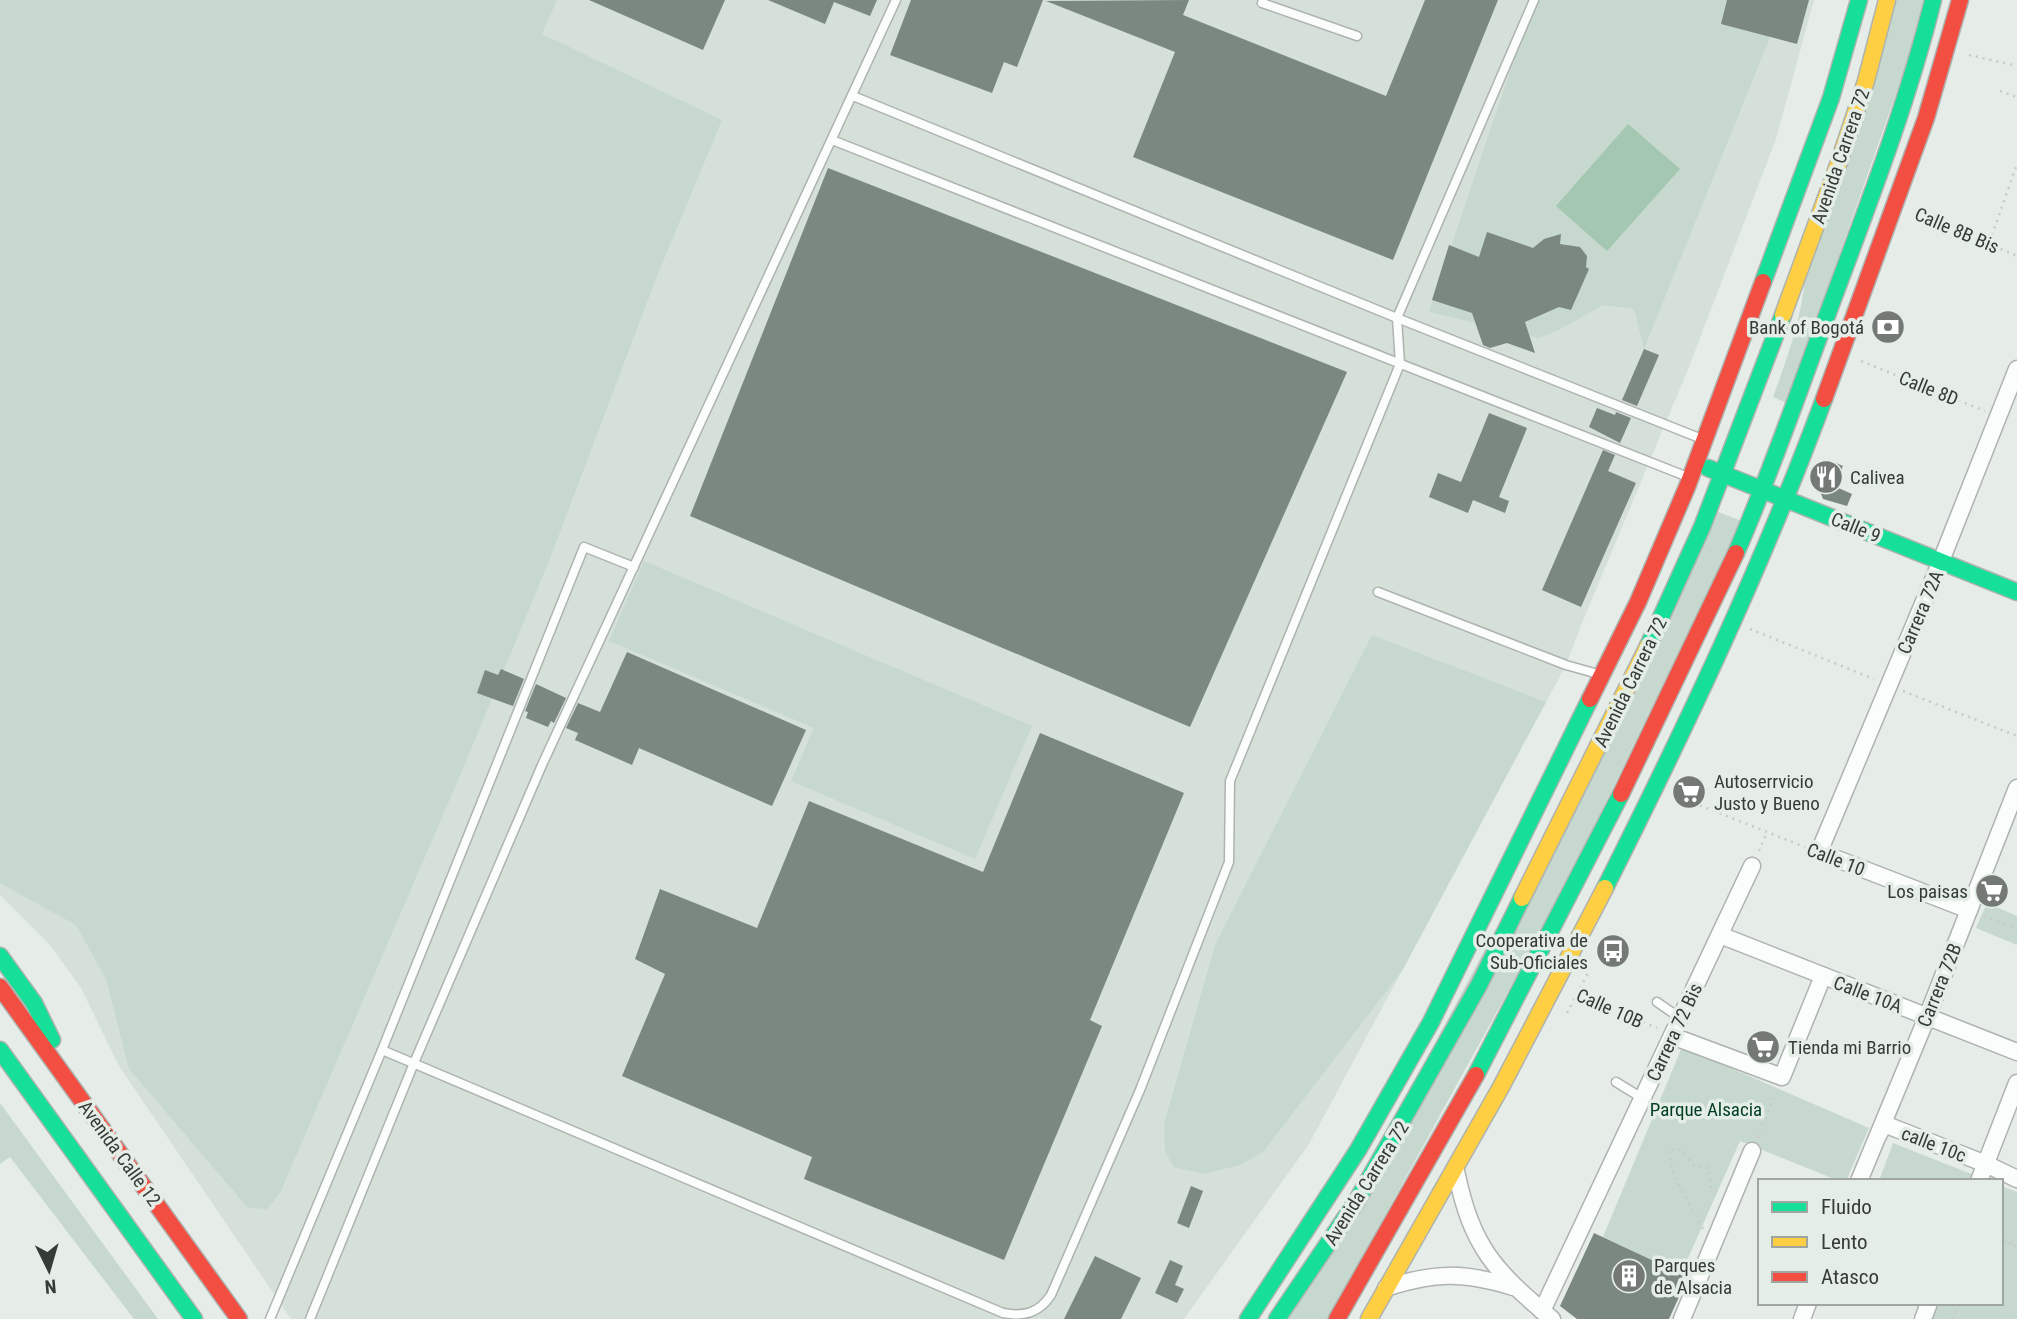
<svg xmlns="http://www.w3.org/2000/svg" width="2017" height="1319" viewBox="0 0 2017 1319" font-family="'Roboto Condensed',sans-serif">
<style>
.built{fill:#d4e0d8}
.green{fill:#c7d9ce}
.water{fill:#a4c7b1}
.building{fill:#7b8781}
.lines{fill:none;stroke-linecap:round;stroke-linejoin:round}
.lane-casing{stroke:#aeb3b0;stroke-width:11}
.street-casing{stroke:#aeb3b0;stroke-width:19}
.fast-casing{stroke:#aeb3b0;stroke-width:19}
.slow-casing{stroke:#aeb3b0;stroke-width:19}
.jam-casing{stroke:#aeb3b0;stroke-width:19}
.path{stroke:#c8cac9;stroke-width:2.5;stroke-dasharray:2 5;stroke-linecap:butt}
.lane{stroke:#fbfcfc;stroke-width:8}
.street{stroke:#fbfcfc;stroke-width:16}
.fast{stroke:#16e098;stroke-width:16}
.slow{stroke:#ffcf43;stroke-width:16}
.jam{stroke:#f24e42;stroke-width:16}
.labels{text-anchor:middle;stroke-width:7;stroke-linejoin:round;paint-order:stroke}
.street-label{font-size:19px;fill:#373b38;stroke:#e4eee7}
.poi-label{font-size:19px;fill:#373b38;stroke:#e4eee7;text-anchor:start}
.park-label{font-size:19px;fill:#003d23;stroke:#e4eee7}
</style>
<rect width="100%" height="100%" fill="#e6ece8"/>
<polygon class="built" points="0,0 1814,0 1776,139 1689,367 1582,623 1566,665 1309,1144 1184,1319 291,1319 119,1066 81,988 50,945 0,895"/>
<g class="green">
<polygon points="0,0 557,0 542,34 722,120 657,276 551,556 462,771 280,1193 267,1209 248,1208 129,1069 106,979 76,925 0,883"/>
<polygon points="1534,0 1785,0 1644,349 1634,309 1603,305 1557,331 1539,338 1429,312"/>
<path d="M 1896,0 L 1923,0 L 1910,54 L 1787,403 L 1773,397 C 1787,358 1801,321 1805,278 Z"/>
<polygon points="1718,512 1742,521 1561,895 1328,1319 1288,1319"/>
<polygon points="644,561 1032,726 975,859 791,781 814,728 609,641"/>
<polygon points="1372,635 1546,702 1402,971 1263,1152 1240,1165 1204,1174 1174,1167 1165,1152 1164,1124 1215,945"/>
<polygon points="1987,903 2017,916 2017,945 1976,928"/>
<polygon points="1682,1047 1869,1128 1846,1181 1839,1181 1740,1141 1681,1274 1603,1237"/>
<polygon points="0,1103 158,1319 134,1319 10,1157 0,1164"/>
<polygon points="1893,1143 1989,1181 1879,1181"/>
<polygon points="2001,1186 2017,1192 2017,1319 1923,1319 1929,1303 2001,1303"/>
</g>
<polygon class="water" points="1628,124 1680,169 1607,251 1556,206"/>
<g class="building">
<polygon points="589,0 725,0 703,50"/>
<polygon points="768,0 877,0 870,16 834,2 825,24"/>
<polygon points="911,0 1043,0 1017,67 1004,62 992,93 890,55"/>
<polygon points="1189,0 1183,15 1386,96 1425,0 1498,0 1393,260 1133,157 1175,52 1046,1"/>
<polygon points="1727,0 1809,0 1797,44 1721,24"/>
<polygon points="828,168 1347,372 1190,727 690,516"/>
<polygon points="1487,232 1533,248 1544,239 1561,234 1560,244 1580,247 1587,256 1586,267 1589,269 1571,310 1559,307 1525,322 1535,353 1507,343 1490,348 1483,345 1472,313 1432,300 1449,245 1479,257"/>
<polygon points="1644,349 1659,355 1637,406 1622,400"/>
<polygon points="1597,408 1615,415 1616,412 1631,418 1620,443 1589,427"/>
<polygon points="1489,413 1527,428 1499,497 1509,501 1505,513 1473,500 1468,513 1429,497 1438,473 1461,482"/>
<polygon points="1603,450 1615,455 1608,471 1636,483 1581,607 1542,590"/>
<polygon points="1829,460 1843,466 1834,486 1852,494 1847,506 1823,499 1816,480 1820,481"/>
<polygon points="627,652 806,730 772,806 639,748 632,765 575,740 578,733 566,728 578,703 600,712"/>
<polygon points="501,669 524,679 513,706 477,693 485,670 498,675"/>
<polygon points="536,684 566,698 554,723 551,721 548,727 526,718 528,712 525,711"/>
<polygon points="1040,733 1184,793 1090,1020 1102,1026 1004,1260 804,1179 812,1157 622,1076 665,974 635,959 660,889 757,928 809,801 983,872"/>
<polygon points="1191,1186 1203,1191 1189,1228 1177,1223"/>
<polygon points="1594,1233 1688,1277 1669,1319 1577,1319 1560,1306"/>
<polygon points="1095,1256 1141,1278 1121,1319 1064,1319"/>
<polygon points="1170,1260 1183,1266 1175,1285 1184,1289 1177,1303 1155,1293"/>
</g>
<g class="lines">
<g class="lane-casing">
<g id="lane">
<polyline points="1263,0 1262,3 1357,36"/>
<polyline points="853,96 1397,318 1702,439"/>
<polyline points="832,140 1688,477"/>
<polyline points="1378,592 1566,665 1598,674"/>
<polyline points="1657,1002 1680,1018"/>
<path d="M 382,1050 L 1003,1313 C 1024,1317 1039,1313 1051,1295 L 1140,1090 L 1229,862 L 1230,781 L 1400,364 L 1397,318 L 1534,0"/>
<polyline points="1616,1082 1642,1098"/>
<polyline points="270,1319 382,1050 584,547 634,567"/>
<polyline points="310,1319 414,1063 542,765 896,0"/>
</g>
</g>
<g class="street-casing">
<g id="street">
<polyline points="1969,910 1819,852 1941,561 2017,369"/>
<polyline points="1720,935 2017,1052"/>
<polyline points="1672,1036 1782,1077 1823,976"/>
<polyline points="1879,1134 1884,1124 1986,1164 2017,1179"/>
<path d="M 1456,1171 C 1472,1248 1494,1270 1552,1319"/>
<polyline points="1859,1181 1927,1017 2017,788"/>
<polyline points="1979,1181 2017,1083"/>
<path d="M 1386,1288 C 1435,1272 1464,1272 1513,1287"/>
<polyline points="1542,1311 1752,866"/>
<polyline points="1682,1319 1752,1151"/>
<polyline points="1802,1319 1808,1303"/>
<polyline points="1923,1319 1929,1303"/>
</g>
</g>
<g class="fast-casing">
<g id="fast">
<polyline points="1763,282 1831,98 1859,0"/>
<polyline points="1708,468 2017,592"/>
<path d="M 1736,553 C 1768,480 1794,404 1822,329 C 1862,220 1905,113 1933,0"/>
<polyline points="1648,646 1702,527 1783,315"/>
<path d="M 1605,888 C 1685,729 1762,567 1824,399"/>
<polyline points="0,956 34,1003 52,1040"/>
<polyline points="0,1050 194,1319"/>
<polyline points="1476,1075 1621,794"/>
<polyline points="1248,1319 1358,1150 1431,1022 1590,699"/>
<polyline points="1277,1319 1356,1202 1479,985 1522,898"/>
</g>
</g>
<g class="slow-casing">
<g id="slow">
<polyline points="1783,315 1838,165 1866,81 1887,0"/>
<polyline points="1522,898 1648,646"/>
<polyline points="1369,1319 1501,1087 1605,888"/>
</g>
</g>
<g class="jam-casing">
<g id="jam">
<polyline points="1824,399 1926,118 1960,0"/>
<polyline points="1590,699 1638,602 1687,487 1763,282"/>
<polyline points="1621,794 1736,553"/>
<polyline points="0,987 239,1319"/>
<polyline points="1337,1319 1476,1075"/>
</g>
</g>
<g class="path">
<polyline points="1969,55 2017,66"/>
<polyline points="2000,91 2017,97"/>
<polyline points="1917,213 2017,256"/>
<polyline points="1992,235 2017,164"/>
<polyline points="1861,361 1985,411"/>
<polyline points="1750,629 1874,679"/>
<polyline points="1903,691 2017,736"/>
<polyline points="1674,795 1805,847"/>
<polyline points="1759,851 1767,832"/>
<polyline points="1984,916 2017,929"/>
<polyline points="1579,994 1657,1028"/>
<polyline points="1567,1013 1588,973"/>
<polyline points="1757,1138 1776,1092"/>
<polyline points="1703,1229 1674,1176 1668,1150 1682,1150 1693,1165 1709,1168 1711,1188 1717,1191"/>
<polyline points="2001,1240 2017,1247"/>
<polyline points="2004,1240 2017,1244"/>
<polyline points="1952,1319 1960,1303"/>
</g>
<use href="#lane" class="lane"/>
<use href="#street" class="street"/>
<use href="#fast" class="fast"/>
<use href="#slow" class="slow"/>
<use href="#jam" class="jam"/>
</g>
<defs>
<g id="bank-disc" transform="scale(1.75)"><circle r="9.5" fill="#747976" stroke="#e4eee7"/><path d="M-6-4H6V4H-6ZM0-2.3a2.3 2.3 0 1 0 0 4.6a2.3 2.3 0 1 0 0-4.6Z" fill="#fff"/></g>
<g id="restaurant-disc" transform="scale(1.75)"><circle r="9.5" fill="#747976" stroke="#e4eee7"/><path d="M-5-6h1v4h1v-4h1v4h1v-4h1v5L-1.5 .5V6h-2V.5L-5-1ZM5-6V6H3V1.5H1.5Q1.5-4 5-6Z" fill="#fff"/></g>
<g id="supermarket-disc" transform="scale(1.75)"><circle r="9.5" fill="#747976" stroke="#e4eee7"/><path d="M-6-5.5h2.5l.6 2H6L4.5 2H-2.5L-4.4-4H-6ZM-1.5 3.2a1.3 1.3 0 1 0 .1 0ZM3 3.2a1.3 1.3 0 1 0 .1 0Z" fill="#fff"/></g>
<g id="bus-disc" transform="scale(1.75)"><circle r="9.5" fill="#747976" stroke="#e4eee7"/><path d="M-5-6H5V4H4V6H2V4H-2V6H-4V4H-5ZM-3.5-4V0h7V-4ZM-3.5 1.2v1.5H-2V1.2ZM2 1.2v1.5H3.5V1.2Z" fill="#fff"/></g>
<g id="building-disc" transform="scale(1.75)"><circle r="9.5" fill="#747976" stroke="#e4eee7"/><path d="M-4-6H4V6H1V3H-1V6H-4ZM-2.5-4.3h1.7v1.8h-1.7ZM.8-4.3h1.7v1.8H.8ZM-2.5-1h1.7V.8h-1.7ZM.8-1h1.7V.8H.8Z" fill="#fff"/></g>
</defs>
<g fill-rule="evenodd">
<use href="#bank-disc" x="1888" y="327"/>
<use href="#restaurant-disc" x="1826" y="477"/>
<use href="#supermarket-disc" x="1689" y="792"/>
<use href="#supermarket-disc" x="1992" y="891"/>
<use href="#bus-disc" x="1613" y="951"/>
<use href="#supermarket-disc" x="1763" y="1047"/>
<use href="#building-disc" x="1629" y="1276"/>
</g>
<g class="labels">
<g class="street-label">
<text transform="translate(1840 156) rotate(-71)" y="7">Avenida Carrera 72</text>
<text transform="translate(1957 230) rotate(23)" y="7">Calle 8B Bis</text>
<text transform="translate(1929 388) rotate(22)" y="7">Calle 8D</text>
<text transform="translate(1856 527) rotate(22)" y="7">Calle 9</text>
<text transform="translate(1920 612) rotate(-67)" y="7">Carrera 72A</text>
<text transform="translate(1630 682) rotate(-64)" y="7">Avenida Carrera 72</text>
<text transform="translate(1836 859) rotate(21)" y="7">Calle 10</text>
<text transform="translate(1939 985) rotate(-68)" y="7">Carrera 72B</text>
<text transform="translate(1868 994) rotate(21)" y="7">Calle 10A</text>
<text transform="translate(1610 1008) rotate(24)" y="7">Calle 10B</text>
<text transform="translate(1674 1032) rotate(-65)" y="7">Carrera 72 Bis</text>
<text transform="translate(1934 1144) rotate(21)" y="7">calle 10c</text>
<text transform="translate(120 1153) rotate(54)" y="7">Avenida Calle 12</text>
<text transform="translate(1366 1183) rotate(-58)" y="7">Avenida Carrera 72</text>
</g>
<g class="poi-label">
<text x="1864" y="334" text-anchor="end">Bank of Bogotá</text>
<text x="1850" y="484">Calivea</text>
<text x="1714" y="788">Autoserrvicio<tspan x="1714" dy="22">Justo y Bueno</tspan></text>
<text x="1968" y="898" text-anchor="end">Los paisas</text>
<text x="1588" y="947" text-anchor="end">Cooperativa de<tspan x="1588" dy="22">Sub-Oficiales</tspan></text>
<text x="1788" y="1054">Tienda mi Barrio</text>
<text x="1654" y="1272">Parques<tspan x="1654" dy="22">de Alsacia</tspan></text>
</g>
<g class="park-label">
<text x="1706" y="1116">Parque Alsacia</text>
</g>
</g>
<rect x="1758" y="1179" width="245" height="126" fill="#e4eee7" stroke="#9fa6a1" stroke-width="2"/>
<rect x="1772" y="1202" width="35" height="10" fill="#16e098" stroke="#9fa6a1" stroke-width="2"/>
<text x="1821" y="1214" font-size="21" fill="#373b38">Fluido</text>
<rect x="1772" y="1237" width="35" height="10" fill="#ffcf43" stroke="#9fa6a1" stroke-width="2"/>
<text x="1821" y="1249" font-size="21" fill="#373b38">Lento</text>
<rect x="1772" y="1272" width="35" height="10" fill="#f24e42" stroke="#9fa6a1" stroke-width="2"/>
<text x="1821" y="1284" font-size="21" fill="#373b38">Atasco</text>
<g transform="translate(49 1270) rotate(175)" stroke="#e4eee7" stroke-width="5" paint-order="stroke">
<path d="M0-5L12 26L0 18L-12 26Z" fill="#373b38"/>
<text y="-10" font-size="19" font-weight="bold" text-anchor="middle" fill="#373b38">N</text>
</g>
</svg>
